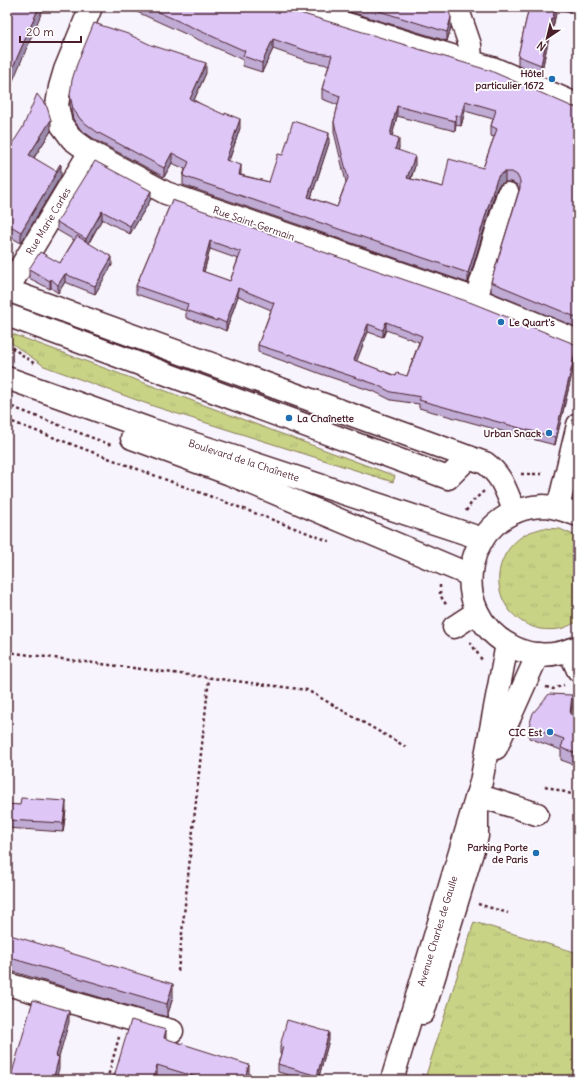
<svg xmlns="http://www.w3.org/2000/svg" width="585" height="1087" viewBox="0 0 585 1087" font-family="Delius,sans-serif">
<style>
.grass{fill:url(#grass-tufts);stroke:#897958}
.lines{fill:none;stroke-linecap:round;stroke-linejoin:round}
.minor-casing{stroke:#4a1f2b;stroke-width:25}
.major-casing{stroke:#4a1f2b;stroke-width:25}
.path{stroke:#4a1f2b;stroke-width:2.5;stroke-dasharray:3 3;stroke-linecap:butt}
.minor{stroke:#fff;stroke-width:22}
.major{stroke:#fff;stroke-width:22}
.wall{fill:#bfabd4;stroke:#4a1f2b;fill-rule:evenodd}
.shaded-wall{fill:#9b8bad;stroke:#4a1f2b}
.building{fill:#dec7f7;stroke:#4a1f2b;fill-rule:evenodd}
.poi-dot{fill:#1f6fb2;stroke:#fff;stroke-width:1.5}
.labels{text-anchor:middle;stroke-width:3.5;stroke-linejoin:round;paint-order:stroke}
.poi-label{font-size:10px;font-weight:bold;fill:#4a1f2b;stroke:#fff;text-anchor:end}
.street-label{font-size:10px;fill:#4a1f2b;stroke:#fff}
</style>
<defs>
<pattern id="grass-tufts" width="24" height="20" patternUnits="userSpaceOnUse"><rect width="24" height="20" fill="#c8d386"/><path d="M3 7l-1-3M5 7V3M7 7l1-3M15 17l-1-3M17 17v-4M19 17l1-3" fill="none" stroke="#adb574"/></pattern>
</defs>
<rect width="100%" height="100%" fill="#f8f4fd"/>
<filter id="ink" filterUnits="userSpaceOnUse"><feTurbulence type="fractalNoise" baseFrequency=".025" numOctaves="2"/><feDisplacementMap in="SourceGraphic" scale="8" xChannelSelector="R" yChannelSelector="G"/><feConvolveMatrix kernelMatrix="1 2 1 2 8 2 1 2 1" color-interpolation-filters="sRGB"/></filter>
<g filter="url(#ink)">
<g class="grass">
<polygon points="7,332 395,476 393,482 153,406 44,366 7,340"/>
<path d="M 543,528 L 560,529 L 578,537 L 578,621 C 574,623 569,626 564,628 C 557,630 547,630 540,629 C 492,618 484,558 526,534 C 531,531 538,530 543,528 Z"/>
<polygon points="474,922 578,953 578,1080 443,1080 426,1075"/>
</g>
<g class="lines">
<g class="minor-casing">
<g id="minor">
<polyline points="91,7 65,70 60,87 57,105 61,124 72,139 90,152 166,193 476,299 578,341"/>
<polyline points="291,7 495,69 578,105"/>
<polyline points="457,7 470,45 471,62"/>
<path d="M 7,290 L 485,463 C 503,476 506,492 515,512"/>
<polyline points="7,290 90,152"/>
<polyline points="476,299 508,194"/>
<polyline points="7,315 448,478 469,457"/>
<polyline points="558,508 578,425"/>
<polyline points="454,627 477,612"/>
<polyline points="569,650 578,670"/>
<polyline points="7,984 172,1031"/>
<polyline points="423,1013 477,836 477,795 537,814"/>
</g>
</g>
<g class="major-casing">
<g id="major">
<polyline points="7,378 152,430 483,539"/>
<polyline points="132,438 230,474 470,575"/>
<path d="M 578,515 C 566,511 555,506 543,506 C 464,509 443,613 513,647 C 534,658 557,656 578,647"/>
<polyline points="496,748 538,654"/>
<polyline points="392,1080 481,782 507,644"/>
</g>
</g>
<g class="path">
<polyline points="7,344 35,364"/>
<polyline points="7,405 111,445"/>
<polyline points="7,420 329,541"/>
<polyline points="521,474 544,474"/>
<polyline points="466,511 472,502 484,491"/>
<polyline points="440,585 440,595 447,606"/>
<polyline points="470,642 482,660"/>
<polyline points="7,652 307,690 406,747"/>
<polyline points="546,687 553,689 564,685"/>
<polyline points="545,786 578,796"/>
<polyline points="478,904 508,913"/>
<polyline points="178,971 209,678"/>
<polyline points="107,1080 119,1037"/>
</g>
<use href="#minor" class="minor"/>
<use href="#major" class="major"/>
</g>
<g class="wall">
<path d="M 121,7 L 284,7 L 287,9 L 573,107 L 578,107 L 578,328 L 491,292 L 491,282 L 519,190 L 517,185 L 512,182 L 505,182 L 499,185 L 496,190 L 468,283 L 183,185 L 183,176 L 185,169 L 172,163 L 164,177 L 97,141 L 81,130 L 73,119 L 70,105 L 70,95 L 206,73 L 194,100 L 240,128 L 229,161 L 241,175 L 269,182 L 283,155 L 329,143 L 311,198 L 337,207 L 346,182 L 334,132 L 334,122 L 338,105 L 322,99 L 322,89 L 329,65 L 310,62 L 273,49 L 262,72 L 243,66 L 243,60 L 137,12 ZM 465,111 L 493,119 L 491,126 L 491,136 L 494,137 L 483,168 L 443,187 L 411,179 L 415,166 L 398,150 L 399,148 L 392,136 L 397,116 L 455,131 L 456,125 L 461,126 Z"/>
<polygon points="334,7 436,7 451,27 447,41"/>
<polygon points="529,7 578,7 578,13 557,9 553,27 551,27 541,75 518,66 518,56"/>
<polygon points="51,131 34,158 61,176 21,243 7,235 7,152"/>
<polygon points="151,199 130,234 102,219 89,243 112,265 95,294 65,282 58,293 51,288 50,289 29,278 29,269 60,263 74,240 57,230 57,222"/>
<path d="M 172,200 L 577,353 L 555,445 L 520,436 L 419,408 L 419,404 L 391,400 L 375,392 L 321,374 L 289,362 L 289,363 L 258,352 L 258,345 L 271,310 L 238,296 L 226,331 L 217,327 L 217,328 L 186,318 L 186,311 L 136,294 L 136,286 ZM 210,249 L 238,259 L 230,281 L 204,272 ZM 386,330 L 419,342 L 407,376 L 396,376 L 356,361 L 368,332 L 383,337 Z"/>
<polygon points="572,707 571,714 578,716 578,766 561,760 561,750 529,738 529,726"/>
<polygon points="7,804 66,810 63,832 7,828"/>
<polygon points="7,934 173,997 167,1017 7,970"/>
<polygon points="166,1039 249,1077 248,1080 165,1080 157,1078 156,1080 113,1080"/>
<polygon points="329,1040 318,1080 305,1080 278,1072 278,1064 281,1054 280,1054 280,1046"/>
</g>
<g class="shaded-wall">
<polygon points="39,7 44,7 7,95 7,81"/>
<polygon points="555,7 557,7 557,9 553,27 553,18"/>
<polygon points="451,17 451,27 447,41 447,32"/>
<polygon points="551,18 551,27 541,75 541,65"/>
<polygon points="273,39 273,49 262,72 262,63"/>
<polygon points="206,63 206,73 190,109 190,99"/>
<polygon points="465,101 465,111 461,126 461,116"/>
<polygon points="397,106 397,116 390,145 390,135"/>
<polygon points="456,115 456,125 455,131 455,121"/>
<polygon points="240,119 240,128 226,169 226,160"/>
<polygon points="51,120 51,131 29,165 29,155"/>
<polygon points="329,133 329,143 308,207 308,197"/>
<polygon points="399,138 399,148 395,159 395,149"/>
<polygon points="172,153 172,163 164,177 164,168"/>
<polygon points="415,156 415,166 407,188 407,178"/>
<polygon points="61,165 61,176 21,243 21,232"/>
<polygon points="241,165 241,175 239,184 239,175"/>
<polygon points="505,172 505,182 499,185 496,190 468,283 468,273 496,181 499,175"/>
<polygon points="151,191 151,199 130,234 130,226"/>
<polygon points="102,211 102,219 86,247 86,239"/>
<polygon points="210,241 210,249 202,279 202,271"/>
<polygon points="112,257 112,265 95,294 95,286"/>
<polygon points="65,274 65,282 58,293 58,285"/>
<polygon points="51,279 51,288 50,289 50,281"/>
<polygon points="238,288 238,296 226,331 226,323"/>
<polygon points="386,322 386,330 383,337 383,330"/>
<polygon points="368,324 368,332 354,368 354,360"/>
<polygon points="577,345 577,353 555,445 555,437"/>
<polygon points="572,695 572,707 570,726 570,714"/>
<polygon points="66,801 66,810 63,832 63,823"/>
<polygon points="173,984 173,997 167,1017 167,1004"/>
<polygon points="69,1011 69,1022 56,1067 56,1056"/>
<polygon points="166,1030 166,1042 164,1038"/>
<polygon points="329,1032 329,1040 318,1080 317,1080 317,1076"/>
<polygon points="59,1057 59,1068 56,1080 53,1080"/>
<polygon points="157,1065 157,1078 156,1080 153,1080"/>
<polygon points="249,1065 249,1077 248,1080 244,1080"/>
</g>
<g class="building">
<polygon points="7,7 39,7 7,81"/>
<path d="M 147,7 L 284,7 L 287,9 L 491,71 L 573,107 L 578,107 L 578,318 L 491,282 L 520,188 L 520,181 L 517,175 L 512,172 L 505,172 L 499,175 L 496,181 L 468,273 L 183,176 L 189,162 L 172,153 L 164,168 L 97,132 L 81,120 L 73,109 L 70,95 L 72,80 L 77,64 L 94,23 L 128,34 L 151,45 L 206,63 L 190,99 L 225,115 L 225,113 L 240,119 L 226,160 L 241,165 L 239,175 L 269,182 L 278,154 L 283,155 L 293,121 L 329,133 L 308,197 L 337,207 L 348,178 L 334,122 L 340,96 L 322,89 L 332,55 L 310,52 L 273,39 L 262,63 L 243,56 L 245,51 ZM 465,101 L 496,110 L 491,126 L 497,129 L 483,168 L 449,159 L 443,187 L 407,178 L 415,156 L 395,149 L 399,138 L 390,135 L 397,106 L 455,121 L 456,115 L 461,116 Z"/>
<polygon points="366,7 435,7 448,10 451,17 447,32"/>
<polygon points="529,7 555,7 553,18 551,18 541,65 518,56"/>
<polygon points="37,94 47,107 51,120 29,155 56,171 60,164 61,165 21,232 7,224 7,152 23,127"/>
<polygon points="95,161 151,191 130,226 102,211 86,239 57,222"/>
<path d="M 172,200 L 472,303 L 577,345 L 555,437 L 520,428 L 419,400 L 421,397 L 391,392 L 375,384 L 321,366 L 289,354 L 289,355 L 258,345 L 274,303 L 238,288 L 226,323 L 217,319 L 217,321 L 186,310 L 188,304 L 136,286 ZM 210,241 L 241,252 L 230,281 L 202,271 ZM 386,322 L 422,336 L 407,376 L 397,373 L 396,376 L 354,360 L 368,324 L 383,330 Z"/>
<polygon points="77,236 112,257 95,286 65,274 58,285 51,279 50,281 29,269 40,252 60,263"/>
<polygon points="549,694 572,695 570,714 578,716 578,754 561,748 564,739 529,726 533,713"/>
<polygon points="21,798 66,801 63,823 7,820 7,804 20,805"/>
<polygon points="7,934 173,984 167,1004 7,957"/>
<polygon points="33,1000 69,1011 56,1056 59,1057 53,1080 10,1080"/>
<polygon points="131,1020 166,1030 164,1038 249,1065 244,1080 206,1080 157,1065 153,1080 113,1080"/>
<polygon points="287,1020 329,1032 317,1076 278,1064 283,1047 280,1046"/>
<polygon points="422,1074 441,1080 420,1080"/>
</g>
</g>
<g class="poi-dot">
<circle cx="552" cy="79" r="4"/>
<circle cx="501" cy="322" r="4"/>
<circle cx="289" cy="418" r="4"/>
<circle cx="549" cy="433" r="4"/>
<circle cx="550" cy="732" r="4"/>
<circle cx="536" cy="853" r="4"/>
</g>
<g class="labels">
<g class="poi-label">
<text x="544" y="77">Hôtel<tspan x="544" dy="12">particulier 1672</tspan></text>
<text x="509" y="326" text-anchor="start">Le Quart's</text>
<text x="297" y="422" text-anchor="start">La Chaînette</text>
<text x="541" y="437">Urban Snack</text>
<text x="542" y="736">CIC Est</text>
<text x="528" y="851">Parking Porte<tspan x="528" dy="12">de Paris</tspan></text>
</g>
<g class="street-label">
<text transform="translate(48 221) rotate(-59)" y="4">Rue Marie Carles</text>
<text transform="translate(254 223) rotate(19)" y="4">Rue Saint-Germain</text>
<text transform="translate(244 460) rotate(18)" y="4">Boulevard de la Chaînette</text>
<text transform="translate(437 931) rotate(-73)" y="4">Avenue Charles de Gaulle</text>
</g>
</g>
<rect width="585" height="1087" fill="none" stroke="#fff" stroke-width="24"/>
<rect x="12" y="12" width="561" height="1063" fill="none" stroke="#4a1f2b" stroke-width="1.5" filter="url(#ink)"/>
<g transform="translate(547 38) rotate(215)" stroke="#ffffff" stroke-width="3" paint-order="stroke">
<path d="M0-3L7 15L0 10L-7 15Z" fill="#4a1f2b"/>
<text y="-6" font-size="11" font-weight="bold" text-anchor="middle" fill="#4a1f2b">N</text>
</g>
<path d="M20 36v6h61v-6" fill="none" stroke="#4a1f2b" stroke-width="2"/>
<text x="26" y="36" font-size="12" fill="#4a1f2b" stroke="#ffffff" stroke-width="3" paint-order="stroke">20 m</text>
</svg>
